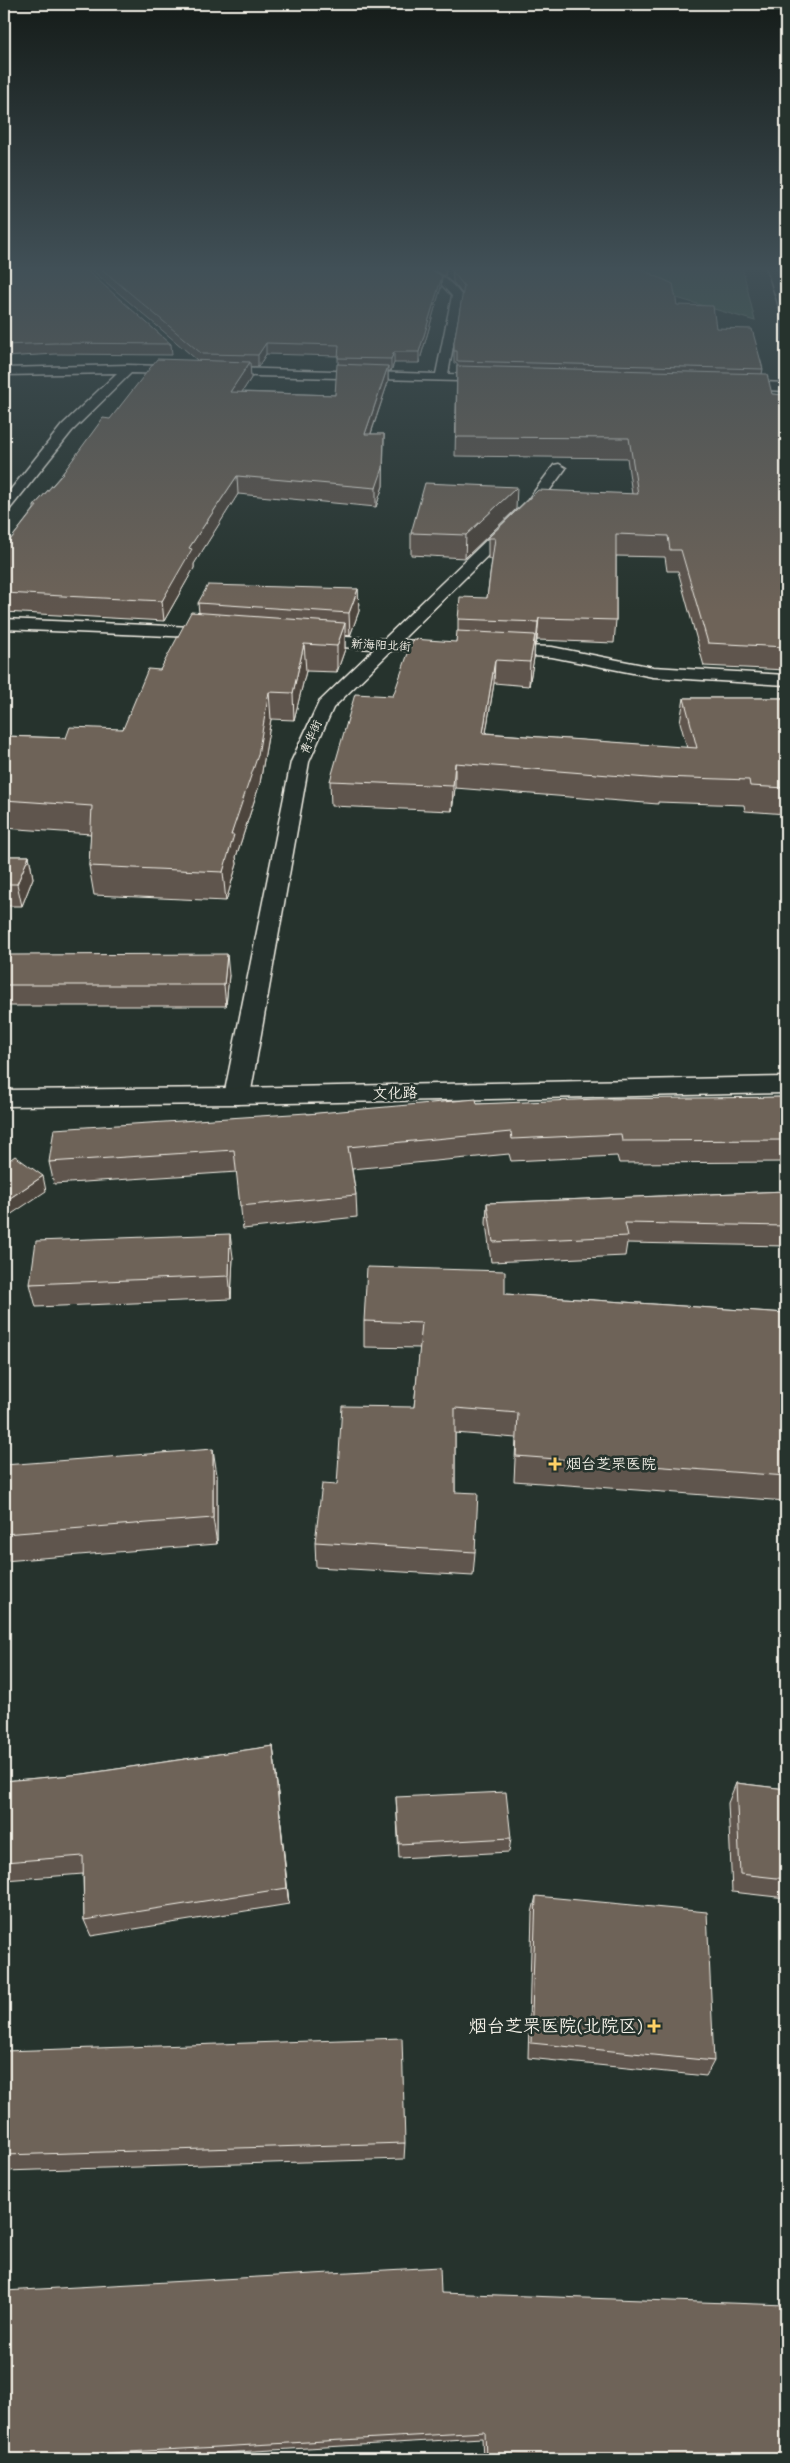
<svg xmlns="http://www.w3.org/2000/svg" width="790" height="2463" viewBox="0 0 790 2463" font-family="Mali,'LXGW WenKai TC',sans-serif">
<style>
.green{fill:#4e6e57;stroke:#a1b0a0}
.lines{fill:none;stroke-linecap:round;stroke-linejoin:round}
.minor-casing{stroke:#f4f1e8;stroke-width:3}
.major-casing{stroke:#f4f1e8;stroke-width:3}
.minor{fill:#26332d;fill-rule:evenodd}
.major{fill:#26332d;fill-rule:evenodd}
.wall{fill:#5f554d;stroke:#f4f1e8;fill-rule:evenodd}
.shaded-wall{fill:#4d453e;stroke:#f4f1e8}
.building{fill:#6e6359;stroke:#f4f1e8}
.poi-dot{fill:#ffd166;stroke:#26332d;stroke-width:2}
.labels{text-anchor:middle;stroke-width:5;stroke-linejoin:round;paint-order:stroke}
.far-street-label{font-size:12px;fill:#f4f1e8;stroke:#26332d}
.street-label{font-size:15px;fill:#f4f1e8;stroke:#26332d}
.poi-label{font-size:15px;fill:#f4f1e8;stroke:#26332d;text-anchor:start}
.near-poi-label{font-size:18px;fill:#f4f1e8;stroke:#26332d;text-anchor:end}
</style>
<rect width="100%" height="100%" fill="#26332d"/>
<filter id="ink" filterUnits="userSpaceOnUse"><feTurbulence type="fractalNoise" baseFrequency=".02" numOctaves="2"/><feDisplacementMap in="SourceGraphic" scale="10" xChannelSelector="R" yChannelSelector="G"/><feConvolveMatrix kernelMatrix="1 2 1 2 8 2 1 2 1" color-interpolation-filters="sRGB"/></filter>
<g filter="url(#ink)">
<polygon class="green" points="628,266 742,266 755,321 663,294"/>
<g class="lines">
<g class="minor-casing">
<g id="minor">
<path d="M 413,266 C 433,266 450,280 462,296 L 448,374 L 495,375 L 499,376 L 501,379 L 499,382 L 131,373 L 72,431 L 9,510 L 4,511 L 4,498 L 62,425 L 117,373 L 4,375 L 4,368 L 128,365 L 436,374 L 452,296 L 442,285 Z"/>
<polygon points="733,381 786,383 786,391 729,388 727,385"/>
<polygon points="559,464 566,468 538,506 402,640 447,643 453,644 455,648 453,652 392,650 333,708 309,762 250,1096 246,1102 237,1104 228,1102 224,1096 291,762 319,702 374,649 308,645 302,644 300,640 302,636 308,635 384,639 528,500 554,465"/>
<polygon points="4,619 217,628 223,629 225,633 223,637 217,638 4,629"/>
<polygon points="497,645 552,647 653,667 786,675 786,685 653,677 552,657 491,654 489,650 491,646"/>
</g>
</g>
<g class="major-casing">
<g id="major">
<polygon points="766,266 776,266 786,297 786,316 781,313"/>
<polygon points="786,1077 786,1093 237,1104 4,1106 4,1090 237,1088"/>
</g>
</g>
<use href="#minor" class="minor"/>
<use href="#major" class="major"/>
</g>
<g class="wall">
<polygon points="4,266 171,344 172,355 56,354 4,357"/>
<path d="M 87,266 L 447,266 L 445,276 L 428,267 L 426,266 L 442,276 L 441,287 L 419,363 L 394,363 L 391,371 L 388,371 L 388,382 L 371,434 L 384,434 L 383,486 L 376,507 L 238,494 L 194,564 L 194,568 L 164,621 L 4,612 L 4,548 L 34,509 L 34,506 L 110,419 L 197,360 ZM 266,354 L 338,356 L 338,364 L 335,395 L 242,392 L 251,378 L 250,367 L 258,367 Z"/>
<polygon points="452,266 634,266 677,305 716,328 763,369 762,374 772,394 786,395 786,670 704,666 678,571 667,571 665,557 616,556 616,620 614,643 537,640 536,644 535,644 534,658 529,686 494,683 486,733 687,748 680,722 684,698 786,698 786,814 745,811 744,805 658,802 658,804 455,788 452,811 331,806 330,781 393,696 456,642 458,631 458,619 487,598 492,559 488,559 488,538 632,494 627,458 455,456 457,363 454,363 454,342 463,295 453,282"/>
<polygon points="516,509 465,558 411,555 411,533"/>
<polygon points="358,589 359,611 350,636 345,635 345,649 337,672 306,671 294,720 271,719 260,783 236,857 237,864 226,901 94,895 89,866 91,834 4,828 4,736 66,738 123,729 160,670 199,613 198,603"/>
<polygon points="4,856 29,856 33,878 22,906 4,906"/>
<polygon points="4,955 229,975 226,1006 4,1006"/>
<polygon points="786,1097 786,1162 619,1163 617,1156 511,1161 509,1154 352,1169 356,1195 357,1217 243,1229 237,1172 54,1184 49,1162 307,1114 477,1104"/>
<polygon points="786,1191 786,1246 627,1243 625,1256 491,1262 486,1223 487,1203"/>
<polygon points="233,1257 231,1299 36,1307 30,1284"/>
<polygon points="505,1294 786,1313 786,1501 514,1481 516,1438 455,1433 455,1492 475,1552 473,1576 316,1567 315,1542 337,1485 414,1407 420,1348 364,1347 364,1321"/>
<polygon points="4,1465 217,1475 217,1544 4,1561"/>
<polygon points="273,1746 289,1904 91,1936 84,1920 83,1874 4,1880 4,1781 83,1774"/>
<polygon points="736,1783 786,1789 786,1898 732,1892 728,1803"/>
<polygon points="396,1797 511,1838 509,1852 399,1858"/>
<polygon points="536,1896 714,2061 706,2076 528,2058 532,1913"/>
<polygon points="4,2051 405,2143 404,2159 4,2171"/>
<polygon points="441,2293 786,2459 483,2459 482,2438 116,2459 4,2459"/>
</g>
<g class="shaded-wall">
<polygon points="445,266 447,266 445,276"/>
<polygon points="442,276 441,287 419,363 419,352"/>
<polygon points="266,343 266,354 258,367 258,355"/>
<polygon points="394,352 394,363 391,371 391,359"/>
<polygon points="250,362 251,378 231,409 230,392"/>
<polygon points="388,366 388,382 365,451 365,434"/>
<polygon points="384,434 383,486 376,507 376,488"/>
<polygon points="237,476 238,494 194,564 194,568 164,621 162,601 189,548"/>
<polygon points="517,487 516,509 465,558 466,535"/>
<polygon points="358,589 359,611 350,636 349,613"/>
<polygon points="539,618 537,640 536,644 538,622"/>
<polygon points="345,623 345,649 337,672 337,646"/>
<polygon points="535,635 534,658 529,686 530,662"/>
<polygon points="304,644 306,671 294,720 293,693"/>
<polygon points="495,660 494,683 482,757 483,733"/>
<polygon points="269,692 271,719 260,783 236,857 237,864 226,901 223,872 231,835"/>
<polygon points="455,763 455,788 452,811 453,786"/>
<polygon points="29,856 33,878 22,906 17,884"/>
<polygon points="227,954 229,975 226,1006 224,985"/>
<polygon points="43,1176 46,1191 4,1219 4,1202"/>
<polygon points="230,1234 233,1257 231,1299 229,1276"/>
<polygon points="213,1449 217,1475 217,1544 213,1518"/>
<polygon points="273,1746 275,1765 289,1904 287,1888"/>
</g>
<g class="building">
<polygon points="4,266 82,266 171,344 55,343 4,345"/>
<polygon points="98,266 425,266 442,276 419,352 394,352 391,359 338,358 339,345 266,343 258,355 202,354"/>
<polygon points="453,266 634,266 673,284 677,305 713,306 716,328 752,329 763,369 457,361 457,351 454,351 454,342 464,286 453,272"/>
<polygon points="157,359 250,362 230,392 335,395 337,364 388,366 365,434 384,434 383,468 376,488 237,476 189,548 192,549 162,601 4,593 4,548 37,506 34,506 60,477 103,418 110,419"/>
<polygon points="457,366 767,374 772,394 786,395 786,647 708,643 681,550 670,550 668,536 616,534 616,620 539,618 538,622 458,619 460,597 487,598 495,538 488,538 538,490 638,494 629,438 456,437"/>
<polygon points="425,483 517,487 466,535 411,533"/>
<polygon points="208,585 358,589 349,613 198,603"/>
<polygon points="191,612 345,623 337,646 304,644 293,693 269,692 258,755 231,835 234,835 223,872 89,866 92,806 4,800 4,736 66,738 70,727 123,729 148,669 160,670"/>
<polygon points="457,631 535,635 530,662 495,660 483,733 697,748 684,698 786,698 786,788 750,786 749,780 661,777 661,779 455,763 453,786 330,781 355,694 393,696 413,639 456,642"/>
<polygon points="4,856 29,856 17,884 4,884"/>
<polygon points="227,954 224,985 4,985 4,955"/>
<polygon points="786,1097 786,1140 622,1141 621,1134 512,1139 511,1132 348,1147 356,1195 240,1206 234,1150 49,1162 54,1129 307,1113 307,1114 476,1099 477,1104 598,1099"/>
<polygon points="15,1156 43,1176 4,1202 4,1164"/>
<polygon points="786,1191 786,1226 625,1223 628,1236 493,1242 487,1203"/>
<polygon points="230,1234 229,1276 30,1284 36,1241"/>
<polygon points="367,1267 505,1271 505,1294 786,1313 786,1476 516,1456 518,1413 455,1408 455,1492 478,1493 475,1552 315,1542 322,1484 337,1485 342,1406 414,1407 422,1323 364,1321"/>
<polygon points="213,1449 213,1518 4,1534 4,1465"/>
<polygon points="273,1746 287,1888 84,1920 83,1856 4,1862 4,1781 83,1774"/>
<polygon points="736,1783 786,1789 786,1879 740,1874"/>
<polygon points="506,1792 511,1838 399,1844 396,1797"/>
<polygon points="536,1896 707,1912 714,2061 531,2043"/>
<polygon points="402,2038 405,2143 4,2155 4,2051"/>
<polygon points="440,2267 441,2293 786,2305 786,2459 486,2459 485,2432 4,2459 4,2291"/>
</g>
</g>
<linearGradient id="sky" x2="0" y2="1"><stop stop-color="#151c19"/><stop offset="0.44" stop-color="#415057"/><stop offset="1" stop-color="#415057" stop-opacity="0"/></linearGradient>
<rect width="790" height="611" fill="url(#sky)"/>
<g class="poi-dot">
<path d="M552.5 1456.5h5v5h5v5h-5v5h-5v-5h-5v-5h5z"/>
<path d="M651.5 2018.5h5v5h5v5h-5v5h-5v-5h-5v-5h5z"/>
</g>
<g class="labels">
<g class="far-street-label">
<text transform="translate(381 645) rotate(3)" y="4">新海阳北街</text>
<text transform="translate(311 737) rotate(-66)" y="4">青华街</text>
</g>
<g class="street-label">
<text transform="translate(395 1093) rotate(-1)" y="5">文化路</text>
</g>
<g class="poi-label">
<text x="566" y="1469">烟台芝罘医院</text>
</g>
<g class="near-poi-label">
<text x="643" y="2032">烟台芝罘医院(北院区)</text>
</g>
</g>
<rect width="790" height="2463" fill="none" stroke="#26332d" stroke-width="20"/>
<rect x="10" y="10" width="770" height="2443" fill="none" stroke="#f4f1e8" stroke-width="2" filter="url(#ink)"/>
</svg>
